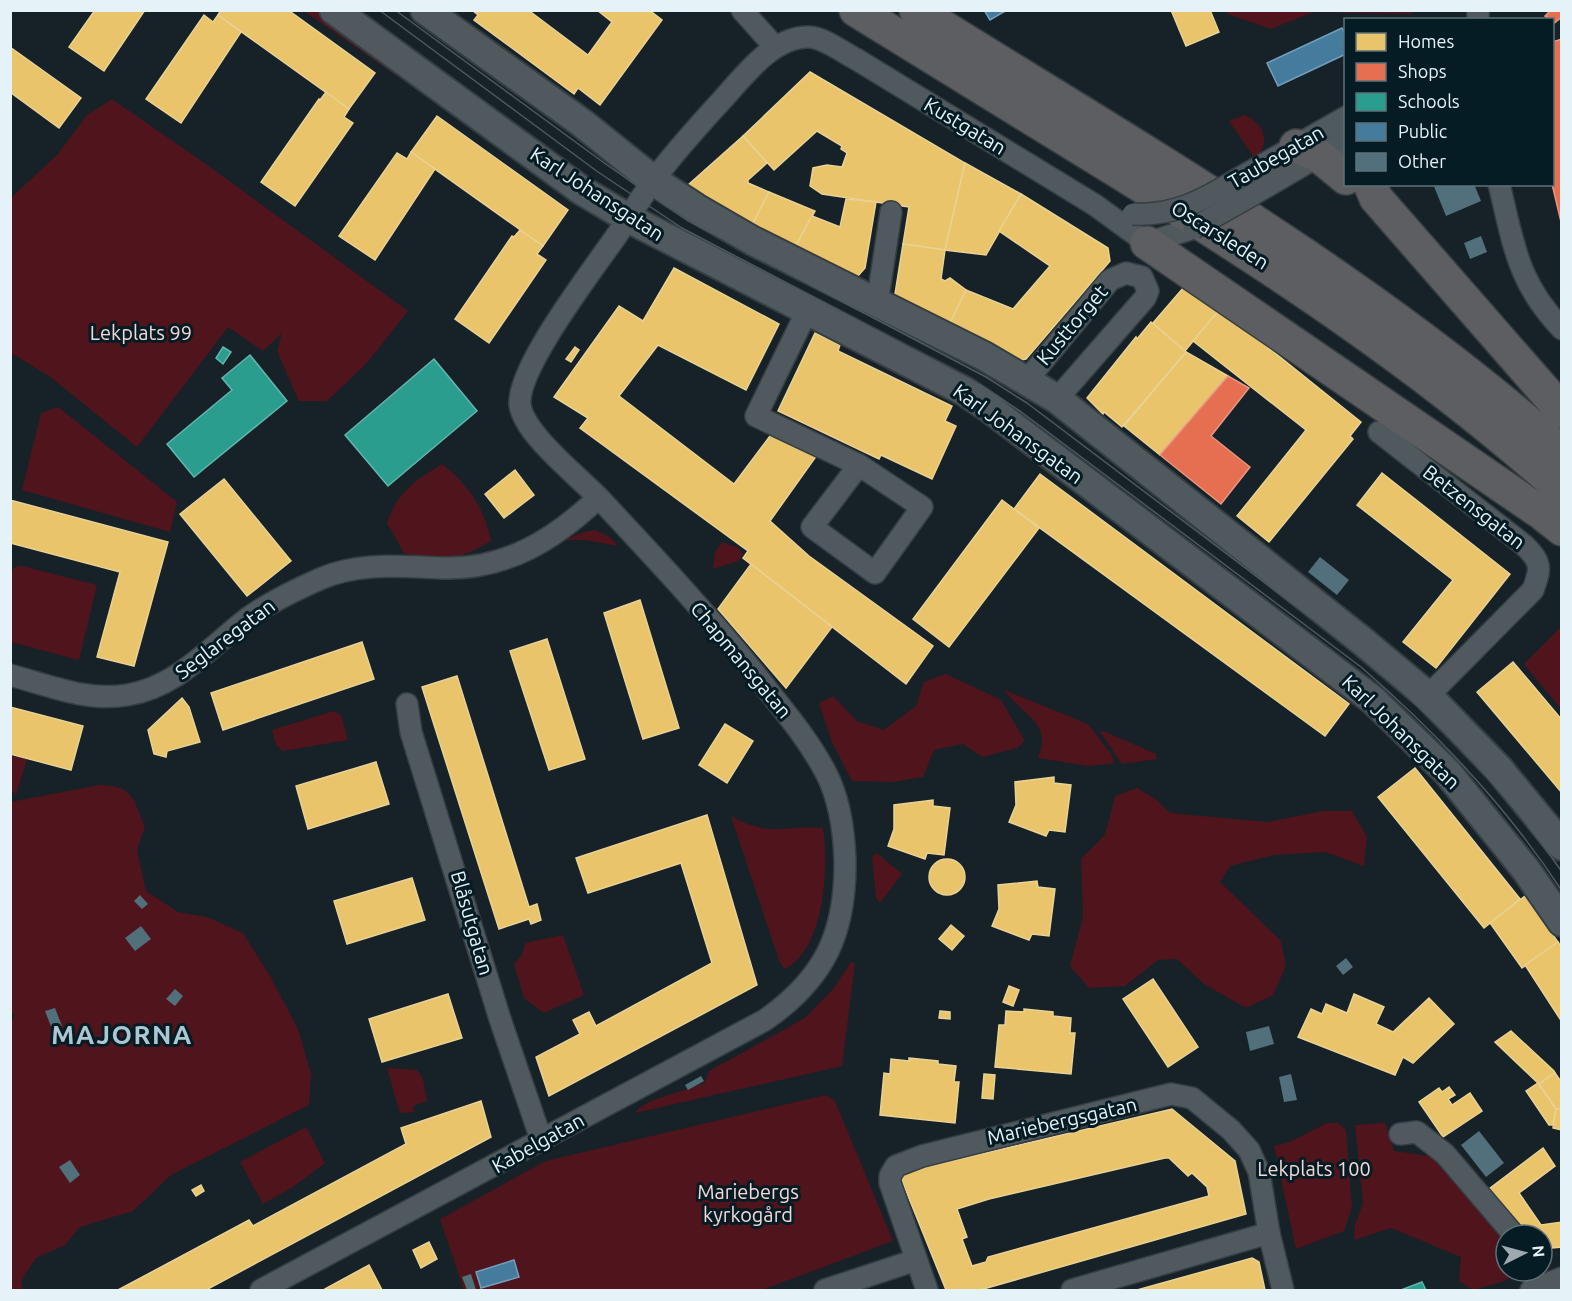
<svg xmlns="http://www.w3.org/2000/svg" width="1572" height="1301" viewBox="0 0 1572 1301" font-family="Ubuntu,sans-serif">
<style>
.green{fill:#50141c}
.homes{fill:#e9c46a;stroke:#e8d295;stroke-width:1.5;fill-rule:evenodd}
.shops{fill:#e76f51;stroke:#e69683;stroke-width:1.5}
.schools{fill:#2a9d8f;stroke:#62b6ae;stroke-width:1.5}
.public{fill:#457b9d;stroke:#759fb8;stroke-width:1.5}
.building{fill:#51707b}
.lines{fill:none;stroke-linecap:round;stroke-linejoin:round}
.street-casing{stroke:#353e42;stroke-width:24}
.secondary-casing{stroke:#353e42;stroke-width:32}
.highway-casing{stroke:#353e42;stroke-width:36}
.street{stroke:#50595e;stroke-width:21}
.secondary{stroke:#50595e;stroke-width:28}
.highway{stroke:#5d5e61;stroke-width:33}
.tram{stroke:#4f585d;stroke-width:1.5}
.street-bridge-casing{stroke:#353e42;stroke-width:24;stroke-linecap:butt}
.street-bridge{stroke:#50595e;stroke-width:21}
.labels{text-anchor:middle;stroke-width:6;stroke-linejoin:round;paint-order:stroke}
.street-label{font-size:20px;fill:#e5f2f8;stroke:#061c24}
.park-label{font-size:20px;fill:#f4d8d7;stroke:#061c24}
.district-label{font-size:26px;font-weight:bold;letter-spacing:1.5px;fill:#adc7d2;stroke:#061c24}
</style>
<rect width="100%" height="100%" fill="#162227"/>
<g class="green">
<polygon points="304,11 323,11 398,70 400,78"/>
<polygon points="1225,11 1414,11 1411,14 1314,12 1271,29 1228,14"/>
<polygon points="112,99 210,167 408,311 367,363 327,401 299,401 277,351 282,333 263,351 228,327 137,447 49,376 11,353 11,198 58,154 86,116"/>
<path d="M 1245,115 C 1265,125 1271,143 1255,159 L 1229,121 Z"/>
<polygon points="58,407 177,502 170,532 22,490 41,413"/>
<path d="M 442,464 C 468,484 485,509 491,541 C 455,562 444,561 404,553 L 387,523 C 398,491 415,481 442,464 Z"/>
<polygon points="595,530 610,537 618,546 585,540 565,540 584,532"/>
<polygon points="722,542 739,548 743,555 738,561 713,569 715,552"/>
<polygon points="18,565 97,585 79,660 11,642 11,571"/>
<polygon points="1561,627 1561,709 1524,664"/>
<polygon points="946,674 1001,700 1025,741 1017,748 982,757 963,744 934,750 923,777 893,782 852,781 832,742 819,703 833,696 857,721 884,730 916,706 924,682"/>
<path d="M 1004,690 L 1088,724 L 1111,754 L 1115,763 L 1089,766 L 1038,758 C 1054,722 1019,713 1004,690 Z"/>
<polygon points="334,711 341,715 348,740 283,751 276,745 272,730"/>
<polygon points="1103,731 1156,754 1157,759 1122,764 1100,732"/>
<polygon points="10,755 27,759 16,795 11,789"/>
<path d="M 100,785 C 134,786 133,799 145,827 L 137,850 L 146,891 L 178,912 L 207,917 L 243,933 L 270,976 L 298,1029 L 311,1074 L 309,1105 L 171,1175 L 133,1211 L 80,1227 L 65,1245 L 36,1258 L 21,1281 L 23,1290 L 10,1290 L 10,1022 L 15,1015 L 10,1012 L 10,802 Z"/>
<polygon points="1137,788 1157,800 1170,813 1268,822 1323,811 1352,811 1367,837 1364,866 1325,852 1274,855 1230,866 1220,882 1281,941 1286,966 1273,995 1246,1008 1204,984 1177,959 1158,960 1125,986 1089,988 1070,966 1083,917 1081,859 1105,835 1115,796"/>
<path d="M 731,816 C 771,838 782,825 823,828 C 829,867 825,948 785,969 L 780,963 Z"/>
<polygon points="877,853 902,874 880,903 876,898 872,856"/>
<polygon points="563,935 584,995 544,1013 524,998 514,964 522,955 525,943"/>
<path d="M 851,962 L 855,963 L 842,1066 L 635,1113 C 646,1097 688,1092 705,1082 L 709,1071 L 805,1018 L 834,988 Z"/>
<polygon points="387,1068 417,1070 423,1079 427,1101 413,1106 414,1112 400,1113"/>
<polygon points="826,1095 835,1101 893,1241 762,1290 464,1290 440,1219 546,1161"/>
<polygon points="1327,1123 1338,1123 1346,1130 1352,1207 1344,1231 1296,1249 1274,1146 1290,1142"/>
<polygon points="1385,1123 1394,1151 1429,1156 1446,1168 1506,1238 1506,1271 1515,1271 1505,1281 1473,1290 1459,1281 1461,1257 1391,1228 1354,1240 1355,1225 1363,1203 1355,1125"/>
<polygon points="306,1127 325,1163 293,1187 263,1204 240,1162"/>
</g>
<g class="homes">
<polygon points="95,10 145,10 104,71 69,47"/>
<polygon points="221,10 288,10 375,73 349,109 218,15"/>
<polygon points="472,10 528,10 588,55 612,22 597,10 649,10 662,20 600,105 578,88 574,94 474,20 478,15"/>
<polygon points="1171,10 1210,10 1219,32 1186,46"/>
<polygon points="204,15 213,22 218,15 241,32 181,123 146,99"/>
<polygon points="10,47 81,98 59,128 10,92"/>
<polygon points="810,72 965,163 945,250 903,244 909,207 822,194 810,186 813,168 827,165 842,167 847,153 841,149 842,146 817,131 774,170 743,136"/>
<polygon points="326,92 349,109 344,117 353,123 295,206 261,182 319,99 320,100"/>
<polygon points="437,116 568,210 543,246 411,152"/>
<polygon points="743,136 767,163 748,180 748,183 769,192 751,227 690,197 688,185"/>
<polygon points="411,152 435,169 375,260 339,236 397,153 407,159"/>
<polygon points="965,163 1021,194 986,255 945,250"/>
<polygon points="769,192 815,211 794,249 751,227"/>
<polygon points="1021,194 1108,248 1110,261 1026,359 1016,361 948,327 966,290 1013,309 1050,266 999,231"/>
<polygon points="846,199 876,202 865,268 857,277 851,277 794,249 812,216 840,227"/>
<polygon points="520,230 543,246 537,254 546,260 489,343 455,319 512,236 514,237"/>
<polygon points="903,244 945,250 941,279 945,281 950,278 966,290 948,327 900,304 895,294"/>
<polygon points="674,268 779,324 746,390 658,345 619,396 734,484 773,432 817,455 770,521 809,556 933,646 906,684 743,558 748,551 580,428 588,418 554,397 619,306 643,321"/>
<polygon points="1184,287 1220,309 1185,351 1153,323"/>
<polygon points="1220,309 1361,422 1350,436 1353,439 1269,542 1237,516 1306,430 1193,341"/>
<polygon points="1151,322 1186,352 1122,427 1104,412 1103,414 1087,398 1136,337 1137,339"/>
<polygon points="815,333 840,345 838,351 952,406 945,421 956,426 932,479 881,455 879,459 778,411"/>
<polygon points="575,347 579,350 571,362 566,359"/>
<polygon points="1186,352 1228,376 1160,455 1124,426"/>
<polygon points="515,470 534,495 504,518 485,494"/>
<polygon points="1382,473 1510,574 1436,668 1403,642 1453,580 1357,505"/>
<polygon points="1040,474 1349,704 1325,736 1014,509"/>
<polygon points="224,479 291,561 247,596 180,514"/>
<polygon points="10,500 168,542 134,666 97,657 120,572 10,543"/>
<polygon points="1002,500 1039,528 949,647 913,619"/>
<polygon points="751,564 832,627 786,688 718,609"/>
<polygon points="640,600 679,728 643,739 604,613"/>
<polygon points="547,639 585,759 549,770 510,651"/>
<polygon points="362,642 374,679 223,730 211,693"/>
<polygon points="1513,662 1562,720 1562,793 1477,692"/>
<polygon points="457,676 529,907 537,904 541,920 531,924 529,919 499,929 422,687"/>
<polygon points="182,698 189,707 200,742 167,751 166,757 154,754 148,730"/>
<polygon points="10,707 83,726 71,770 10,754"/>
<polygon points="725,724 753,741 727,783 699,765"/>
<polygon points="376,762 389,804 308,829 296,786"/>
<polygon points="1415,768 1520,899 1484,928 1378,797"/>
<polygon points="1054,777 1054,783 1071,785 1065,832 1049,830 1046,836 1009,822 1016,805 1015,782"/>
<polygon points="933,800 933,806 950,808 944,855 927,853 925,859 888,846 894,829 894,805"/>
<polygon points="707,815 757,985 549,1096 536,1057 580,1034 573,1020 589,1012 596,1026 712,963 681,863 588,893 576,858"/>
<circle cx="947" cy="877" r="18"/>
<polygon points="412,878 425,920 347,944 334,901"/>
<polygon points="1037,881 1038,887 1055,889 1049,936 1032,934 1029,940 992,926 999,909 998,885"/>
<polygon points="1525,896 1558,942 1522,968 1490,923"/>
<polygon points="951,925 964,936 952,950 939,939"/>
<polygon points="1558,942 1562,948 1562,1022 1525,965"/>
<polygon points="1153,979 1198,1047 1168,1067 1123,999"/>
<polygon points="1009,986 1019,990 1013,1006 1003,1002"/>
<polygon points="448,994 462,1038 382,1062 369,1019"/>
<polygon points="1354,994 1384,1007 1376,1024 1393,1032 1429,998 1454,1024 1413,1063 1403,1057 1395,1075 1298,1037 1311,1009 1322,1014 1326,1004 1347,1013"/>
<polygon points="1024,1009 1053,1012 1053,1016 1071,1018 1070,1033 1075,1033 1071,1074 995,1067 999,1025 1005,1025 1006,1011 1024,1012"/>
<polygon points="940,1011 950,1012 950,1019 939,1018"/>
<polygon points="1511,1031 1554,1071 1555,1073 1539,1084 1495,1042"/>
<polygon points="909,1058 938,1061 938,1064 956,1066 954,1082 959,1082 955,1123 880,1115 884,1073 890,1074 891,1059 909,1061"/>
<polygon points="1555,1073 1562,1083 1562,1109 1556,1109 1539,1084"/>
<polygon points="984,1074 995,1075 993,1099 982,1098"/>
<polygon points="1538,1083 1556,1109 1553,1125 1549,1125 1526,1091"/>
<polygon points="1449,1087 1455,1095 1448,1099 1452,1105 1470,1093 1482,1111 1443,1137 1419,1102 1439,1088 1442,1092"/>
<polygon points="481,1101 491,1137 206,1290 118,1290 249,1220 253,1226 406,1144 401,1128"/>
<path d="M 1172,1109 L 1235,1161 L 1246,1214 L 980,1290 L 946,1290 L 902,1181 L 905,1172 ZM 1165,1158 L 1169,1158 L 1188,1176 L 1192,1173 L 1207,1187 L 1209,1196 L 988,1257 L 986,1262 L 972,1266 L 962,1239 L 967,1237 L 957,1209 L 989,1199 Z"/>
<polygon points="1556,1109 1562,1109 1562,1130 1553,1128"/>
<polygon points="1543,1148 1555,1166 1519,1193 1541,1225 1562,1222 1562,1247 1542,1249 1542,1235 1524,1235 1489,1189"/>
<polygon points="201,1185 204,1191 196,1196 192,1190"/>
<polygon points="429,1242 437,1259 421,1268 413,1250"/>
<polygon points="1252,1258 1259,1262 1265,1290 1137,1290"/>
<polygon points="369,1265 382,1290 326,1290 325,1289"/>
</g>
<g class="shops">
<polygon points="1551,10 1562,10 1562,17 1552,25 1552,20 1545,16"/>
<polygon points="1562,39 1562,226 1552,184 1552,42"/>
<polygon points="1228,376 1249,388 1211,436 1250,467 1221,504 1160,455"/>
</g>
<g class="schools">
<polygon points="223,347 231,352 223,364 216,358"/>
<polygon points="250,355 287,401 194,477 167,444 232,390 222,378"/>
<polygon points="434,359 477,411 388,486 345,435"/>
<polygon points="1422,1282 1426,1290 1401,1290"/>
</g>
<g class="public">
<polygon points="984,10 1007,10 990,20"/>
<polygon points="1342,28 1346,36 1346,54 1278,86 1267,63"/>
<polygon points="514,1260 519,1277 481,1288 476,1272"/>
</g>
<g class="building">
<polygon points="1433,184 1474,184 1481,201 1446,216"/>
<polygon points="1481,236 1487,252 1470,259 1464,243"/>
<polygon points="1320,557 1349,580 1337,595 1308,572"/>
<polygon points="140,895 148,904 142,909 134,901"/>
<polygon points="141,926 151,939 135,951 125,938"/>
<polygon points="1346,958 1353,967 1343,975 1336,966"/>
<polygon points="175,989 183,996 175,1006 166,999"/>
<polygon points="55,1008 62,1026 52,1029 45,1011"/>
<polygon points="1269,1026 1274,1044 1250,1051 1246,1032"/>
<polygon points="1291,1074 1297,1100 1284,1102 1279,1077"/>
<polygon points="701,1076 704,1081 688,1090 685,1085"/>
<polygon points="1479,1131 1504,1163 1486,1177 1461,1145"/>
<polygon points="70,1160 80,1175 70,1183 59,1167"/>
<polygon points="471,1274 476,1290 467,1290 462,1277"/>
</g>
<g class="lines">
<g class="street-casing">
<g id="street">
<polyline points="742,10 775,47"/>
<polyline points="1478,20 1478,10"/>
<polyline points="1236,180 1346,117"/>
<path d="M 1499,184 C 1514,245 1517,282 1562,329"/>
<polyline points="1254,194 1346,140"/>
<polyline points="877,304 891,212"/>
<polyline points="807,311 756,416 859,465"/>
<polyline points="1027,380 1110,280 1126,273 1142,277 1148,291 1145,298 1057,399"/>
<path d="M 1379,432 L 1524,545 C 1542,562 1541,568 1533,590 L 1428,696"/>
<polygon points="859,465 922,507 875,573 812,527"/>
<path d="M 10,675 C 47,685 88,702 127,695 C 177,687 209,648 248,618 C 270,602 295,590 320,579 C 360,561 403,567 446,568 C 507,569 555,539 598,498"/>
<polyline points="407,704 411,732 500,1019 542,1142"/>
<polyline points="1400,1134 1417,1132 1445,1154 1514,1235"/>
<path d="M 261,1290 L 765,1020 C 825,978 846,933 845,860 C 844,830 840,800 826,773 C 811,744 790,718 770,693 C 718,625 658,561 599,498 C 578,476 524,434 520,405 C 516,368 596,266 619,232 C 631,214 642,196 655,178 C 676,151 699,125 722,100 C 744,76 773,36 809,37 C 825,38 842,52 856,59 L 1095,205 L 1147,243 L 1194,228"/>
<polyline points="825,1290 916,1260"/>
<polyline points="927,1290 890,1183 890,1176 896,1166 922,1156 1171,1094 1192,1098 1231,1130 1249,1150 1259,1172 1269,1233 1283,1290"/>
<polyline points="1072,1290 1269,1233"/>
<polyline points="1531,1290 1562,1278"/>
</g>
</g>
<g class="secondary-casing">
<g id="secondary">
<polyline points="334,10 581,190 628,218 964,391 989,408 1373,700 1447,772 1526,870 1562,922"/>
<polyline points="425,10 582,123 653,180 696,208 753,241 984,356 1057,399 1361,640 1428,696 1499,769 1562,846"/>
</g>
</g>
<g class="highway-casing">
<g id="highway">
<path d="M 856,10 C 944,64 1032,118 1119,172 C 1274,268 1426,368 1562,490"/>
<path d="M 916,10 C 1135,147 1368,279 1562,452"/>
<polyline points="1296,146 1318,155 1346,178"/>
<polyline points="1370,184 1376,198 1562,411"/>
<polyline points="1147,243 1543,514 1562,529"/>
</g>
</g>
<use href="#street" class="street"/>
<use href="#secondary" class="secondary"/>
<use href="#highway" class="highway"/>
<g class="tram">
<path d="M 379,10 L 598,172 L 682,228 L 980,385 L 1020,411 L 1361,667 C 1437,733 1506,805 1562,891"/>
<path d="M 395,10 L 607,165 L 687,220 L 986,377 L 1027,403 L 1366,659 C 1439,723 1507,791 1562,872"/>
</g>
<g class="street-bridge-casing">
<g id="street-bridge">
<path d="M 1133,214 C 1173,216 1202,201 1236,180"/>
<polyline points="1194,228 1254,194"/>
</g>
</g>
<use href="#street-bridge" class="street-bridge"/>
</g>
<g class="labels">
<g class="street-label">
<text transform="translate(965 126) rotate(31)" y="7">Kustgatan</text>
<text transform="translate(1276 157) rotate(-30)" y="7">Taubegatan</text>
<text transform="translate(597 194) rotate(33)" y="7">Karl Johansgatan</text>
<text transform="translate(1220 235) rotate(32)" y="7">Oscarsleden</text>
<text transform="translate(1072 325) rotate(-50)" y="7">Kusttorget</text>
<text transform="translate(1018 434) rotate(36)" y="7">Karl Johansgatan</text>
<text transform="translate(1474 507) rotate(38)" y="7">Betzensgatan</text>
<text transform="translate(225 639) rotate(-37)" y="7">Seglaregatan</text>
<text transform="translate(741 660) rotate(50)" y="7">Chapmansgatan</text>
<text transform="translate(1401 732) rotate(44)" y="7">Karl Johansgatan</text>
<text transform="translate(472 923) rotate(74)" y="7">Blåsutgatan</text>
<text transform="translate(1062 1121) rotate(-13)" y="7">Mariebergsgatan</text>
<text transform="translate(538 1143) rotate(-29)" y="7">Kabelgatan</text>
</g>
<g class="park-label">
<text x="141" y="340">Lekplats 99</text>
<text x="1314" y="1176">Lekplats 100</text>
<text x="748" y="1199">Mariebergs<tspan x="748" dy="23">kyrkogård</tspan></text>
</g>
<g class="district-label">
<text x="122" y="1044">MAJORNA</text>
</g>
</g>
<rect width="1572" height="1301" fill="none" stroke="#e5f2f8" stroke-width="24"/>
<rect x="1344" y="18" width="210" height="168" fill="#061c24" stroke="#5f7279" stroke-width="1.5"/>
<rect x="1356" y="33" width="30" height="18" fill="#e9c46a" stroke="#5f7279" stroke-width="1.5"/>
<text x="1398" y="48" font-size="18" fill="#e5f2f8">Homes</text>
<rect x="1356" y="63" width="30" height="18" fill="#e76f51" stroke="#5f7279" stroke-width="1.5"/>
<text x="1398" y="78" font-size="18" fill="#e5f2f8">Shops</text>
<rect x="1356" y="93" width="30" height="18" fill="#2a9d8f" stroke="#5f7279" stroke-width="1.5"/>
<text x="1398" y="108" font-size="18" fill="#e5f2f8">Schools</text>
<rect x="1356" y="123" width="30" height="18" fill="#457b9d" stroke="#5f7279" stroke-width="1.5"/>
<text x="1398" y="138" font-size="18" fill="#e5f2f8">Public</text>
<rect x="1356" y="153" width="30" height="18" fill="#51707b" stroke="#5f7279" stroke-width="1.5"/>
<text x="1398" y="168" font-size="18" fill="#e5f2f8">Other</text>
<g transform="translate(1524 1253) rotate(84)"><circle r="28" fill="#061c24" stroke="#5f7279" stroke-width="1.5"/>
<path d="M0-4.5L10 22L0 15L-10 22Z" fill="#9da9af"/>
<text y="-9" font-size="16" font-weight="bold" text-anchor="middle" fill="#e5f2f8">N</text>
</g>
</svg>
